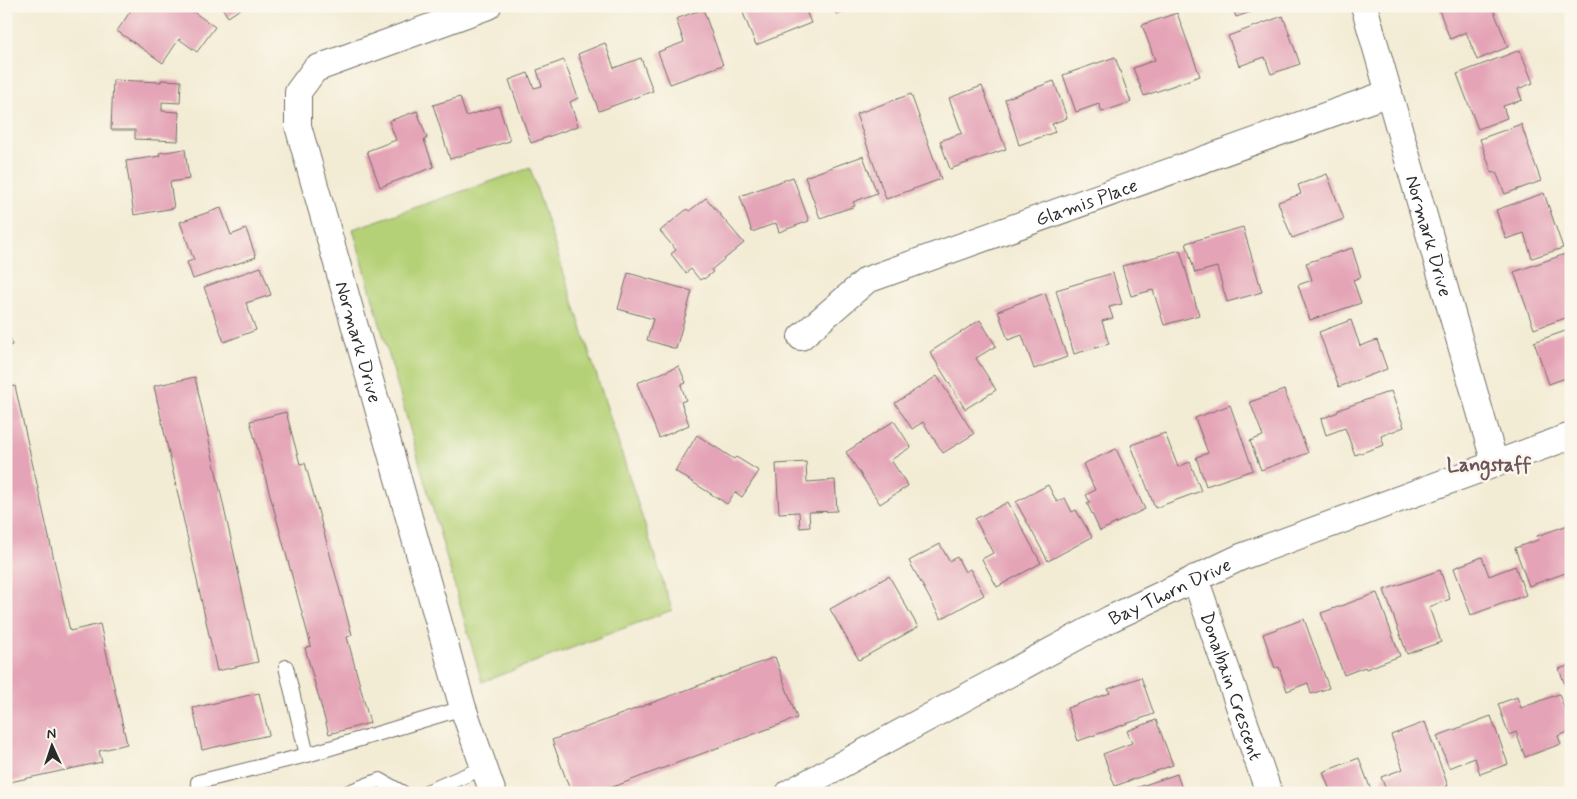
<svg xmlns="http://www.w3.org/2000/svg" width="1577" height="799" viewBox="0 0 1577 799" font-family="Mynerve,sans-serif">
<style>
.green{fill:#b5d177;stroke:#707e51}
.building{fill:#e4a3b6}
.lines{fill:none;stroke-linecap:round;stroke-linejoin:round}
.lane-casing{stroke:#716f66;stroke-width:16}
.street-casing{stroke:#716f66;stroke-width:28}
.lane{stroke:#fff;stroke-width:14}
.street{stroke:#fff;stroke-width:26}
.labels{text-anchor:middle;stroke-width:5;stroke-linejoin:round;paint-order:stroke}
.street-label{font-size:19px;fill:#2b2b2b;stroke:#fbf7ec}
.neighbourhood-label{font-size:20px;font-weight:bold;fill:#6c555c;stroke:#fbf7ec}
</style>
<rect width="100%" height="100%" fill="#fbf7ec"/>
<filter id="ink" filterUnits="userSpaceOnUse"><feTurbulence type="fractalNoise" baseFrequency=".02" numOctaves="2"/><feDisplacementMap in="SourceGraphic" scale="10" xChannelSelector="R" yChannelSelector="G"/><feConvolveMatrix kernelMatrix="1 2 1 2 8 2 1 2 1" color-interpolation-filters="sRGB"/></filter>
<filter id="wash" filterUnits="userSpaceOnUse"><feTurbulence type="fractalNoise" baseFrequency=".0096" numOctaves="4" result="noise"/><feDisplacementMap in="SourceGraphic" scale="20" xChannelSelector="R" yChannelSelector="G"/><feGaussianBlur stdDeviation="1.12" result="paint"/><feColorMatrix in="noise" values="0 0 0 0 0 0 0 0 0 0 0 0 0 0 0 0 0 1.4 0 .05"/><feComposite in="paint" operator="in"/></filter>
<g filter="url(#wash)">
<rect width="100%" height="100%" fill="#f3ecd5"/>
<polygon class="green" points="530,168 672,610 482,682 353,229"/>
<g id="blocks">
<g class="building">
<polygon points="134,6 185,6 215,27 197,52 179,39 163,63 117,31"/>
<polygon points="221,6 245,6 228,17"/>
<polygon points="760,6 804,6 811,23 756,45 743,13"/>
<polygon points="833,6 857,6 857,7 836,14"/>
<polygon points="1232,6 1266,6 1266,7 1236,17"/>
<polygon points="1450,6 1492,6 1508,47 1477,60 1466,32 1450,39 1439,10"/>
<polygon points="703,9 723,65 670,84 658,52 684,42 676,19"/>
<polygon points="1177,13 1200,76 1144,96 1133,68 1155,60 1142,25"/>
<polygon points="1283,16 1300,64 1271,74 1265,57 1239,66 1228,36"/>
<polygon points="605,43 614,68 641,58 653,91 599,111 578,54"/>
<polygon points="1520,50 1533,83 1518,89 1522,100 1503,106 1507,118 1478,129 1457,74"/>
<polygon points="1115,57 1131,102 1102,112 1099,104 1076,112 1063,75"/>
<polygon points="564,60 578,98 570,102 578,126 531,143 509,80 528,73 534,88 542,86 537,70"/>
<polygon points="113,80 161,82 161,80 181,81 180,103 162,102 162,111 179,112 178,141 135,139 135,130 111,130"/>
<polygon points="1054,81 1067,118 1052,124 1055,132 1019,145 1005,99"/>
<polygon points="982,86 1006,149 950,169 940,141 962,133 949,98"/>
<polygon points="911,94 941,179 886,199 856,114"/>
<polygon points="460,97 466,116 499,106 510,141 450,159 433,105"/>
<polygon points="417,111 427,138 424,140 434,167 380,187 367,151 396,140 389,121"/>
<polygon points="1521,124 1541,181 1505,194 1496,172 1492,173 1480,139"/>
<polygon points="185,149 189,179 170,182 174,208 134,215 126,161 160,156 159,153"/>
<polygon points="863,156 877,193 853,202 855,206 820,218 805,177"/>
<polygon points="1327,174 1344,219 1292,238 1278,202 1301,194 1298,185"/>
<polygon points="793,177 809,221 779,232 776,223 752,232 740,196"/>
<polygon points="1544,193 1563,248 1532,258 1524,233 1506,239 1496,210"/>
<polygon points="706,198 744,243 711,270 713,272 704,279 703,278 700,280 691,269 686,273 671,254 676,250 660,231 687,209 689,211"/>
<polygon points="221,208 231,235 246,229 256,257 193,279 187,262 194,260 180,222"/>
<polygon points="1243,227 1262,292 1227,302 1217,267 1195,273 1186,243"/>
<polygon points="1352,248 1361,277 1353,280 1361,303 1310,320 1298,285 1312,280 1306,263"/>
<polygon points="1180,250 1199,315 1164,325 1153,290 1131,296 1122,266"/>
<polygon points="1571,252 1571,316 1534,329 1514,272"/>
<polygon points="261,267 271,295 246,303 256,330 224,342 204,287"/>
<polygon points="628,273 692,291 676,349 647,340 653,319 618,309"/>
<polygon points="1113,273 1122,304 1109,307 1113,318 1102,321 1109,344 1074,354 1056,290"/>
<polygon points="1045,293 1067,357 1034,369 1022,335 1008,340 998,311"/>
<polygon points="980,320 996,346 976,358 996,390 965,409 930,352"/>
<polygon points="1351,320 1360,346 1377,340 1387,369 1339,387 1319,332"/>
<polygon points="6,324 12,345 6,347"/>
<polygon points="1571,329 1571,376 1549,384 1534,342"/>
<polygon points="679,366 686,383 681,385 686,400 681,402 689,425 659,438 637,383"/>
<polygon points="937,376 974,434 943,453 923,422 912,429 895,403"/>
<polygon points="195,377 258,662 217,671 154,386"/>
<polygon points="15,386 70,631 100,624 127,744 99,751 102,762 10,782 6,764 6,633 10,632 6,614 6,388"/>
<polygon points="1284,390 1308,453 1261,470 1250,441 1263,436 1250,402"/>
<polygon points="1391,391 1404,427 1381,436 1384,445 1355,455 1345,428 1326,435 1321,419 1338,412 1338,410"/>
<polygon points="1230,405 1253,470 1206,486 1196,457 1208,453 1195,418"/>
<polygon points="286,412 300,464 305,463 352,635 347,637 370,723 329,734 305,648 311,646 250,421"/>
<polygon points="894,421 911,447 891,460 908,486 880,504 846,452"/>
<polygon points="1165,433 1178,467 1190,462 1201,491 1155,508 1131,445"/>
<polygon points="697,435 734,459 736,457 759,471 742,497 735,492 727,504 675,471"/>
<polygon points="1116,449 1145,509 1100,531 1087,503 1090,502 1086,495 1095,490 1083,464"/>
<polygon points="806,462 807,482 835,480 837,511 809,512 810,527 800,528 799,512 779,513 776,464"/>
<polygon points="1048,485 1057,502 1065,498 1072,512 1076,510 1092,537 1048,561 1016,502"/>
<polygon points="1008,502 1041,563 997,587 982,559 993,553 975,519"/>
<polygon points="1571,524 1571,571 1529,586 1515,548 1538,540 1537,536"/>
<polygon points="940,544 949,561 957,557 965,572 970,569 984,595 941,619 909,561"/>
<polygon points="1482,557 1489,576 1515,566 1526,595 1471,615 1454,568"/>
<polygon points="1440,570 1450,599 1429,607 1441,642 1407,654 1384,590"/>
<polygon points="889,576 918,627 859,660 830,609"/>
<polygon points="1377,593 1400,656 1366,669 1365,667 1344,675 1321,613"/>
<polygon points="1304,619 1329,688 1311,694 1308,683 1287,691 1279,667 1275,668 1263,634"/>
<polygon points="775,657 797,718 597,793 571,793 552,740"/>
<polygon points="1571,665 1571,701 1559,669"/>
<polygon points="1141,677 1154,714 1078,741 1067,708 1110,693 1108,689"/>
<polygon points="259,693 269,735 202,750 193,708"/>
<polygon points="1559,694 1571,726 1571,731 1558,736 1561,744 1525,757 1516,732 1509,735 1498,704 1517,697 1521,708"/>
<polygon points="1491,716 1508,764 1480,774 1475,758 1449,768 1437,736"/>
<polygon points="1156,720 1173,765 1115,786 1103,754 1132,743 1127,731"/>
<polygon points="1425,722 1448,786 1429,793 1387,793 1381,777 1403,769 1391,735"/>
<polygon points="1359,758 1372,793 1331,793 1323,772"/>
<polygon points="1177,774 1183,793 1124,793 1124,792"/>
</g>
</g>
</g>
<g filter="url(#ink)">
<use href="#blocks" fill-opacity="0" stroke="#716f66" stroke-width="1"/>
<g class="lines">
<g class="lane-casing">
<g id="lane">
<polyline points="286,667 307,755 463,708"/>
<polyline points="198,782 307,755"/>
<polyline points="346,793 380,780 403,793"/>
<polyline points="424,793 483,768"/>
</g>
</g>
<g class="street-casing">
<g id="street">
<path id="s1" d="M 488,6 L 315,69 L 298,92 L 298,126 L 463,708 L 493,793"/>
<path id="s2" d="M 1364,6 L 1495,464"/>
<path id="s3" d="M 801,337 L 867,280 L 1389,93"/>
<path id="s4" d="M 1195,578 L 1269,793"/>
<path id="s5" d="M 789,793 L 1110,619 L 1241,557 L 1571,436"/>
</g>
</g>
<use href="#lane" class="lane"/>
<use href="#street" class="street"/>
</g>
</g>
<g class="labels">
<g class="street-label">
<text dy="7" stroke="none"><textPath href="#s3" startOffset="320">Glamis Place</textPath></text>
<text dy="7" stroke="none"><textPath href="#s2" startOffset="239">Normark Drive</textPath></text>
<text dy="7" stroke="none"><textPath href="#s1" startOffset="471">Normark Drive</textPath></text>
<text dy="7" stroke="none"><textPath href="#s5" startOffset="431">Bay Thorn Drive</textPath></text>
<text dy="7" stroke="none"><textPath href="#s4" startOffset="114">Donalbain Crescent</textPath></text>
</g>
<g class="neighbourhood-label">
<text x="1489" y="471">Langstaff</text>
</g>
</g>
<rect width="1577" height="799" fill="none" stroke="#fbf7ec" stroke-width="25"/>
<g transform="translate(52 746) rotate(357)" stroke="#fbf7ec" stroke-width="4" paint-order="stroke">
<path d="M0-4L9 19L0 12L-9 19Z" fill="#2b2b2b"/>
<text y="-8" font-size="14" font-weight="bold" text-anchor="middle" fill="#2b2b2b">N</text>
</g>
</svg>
